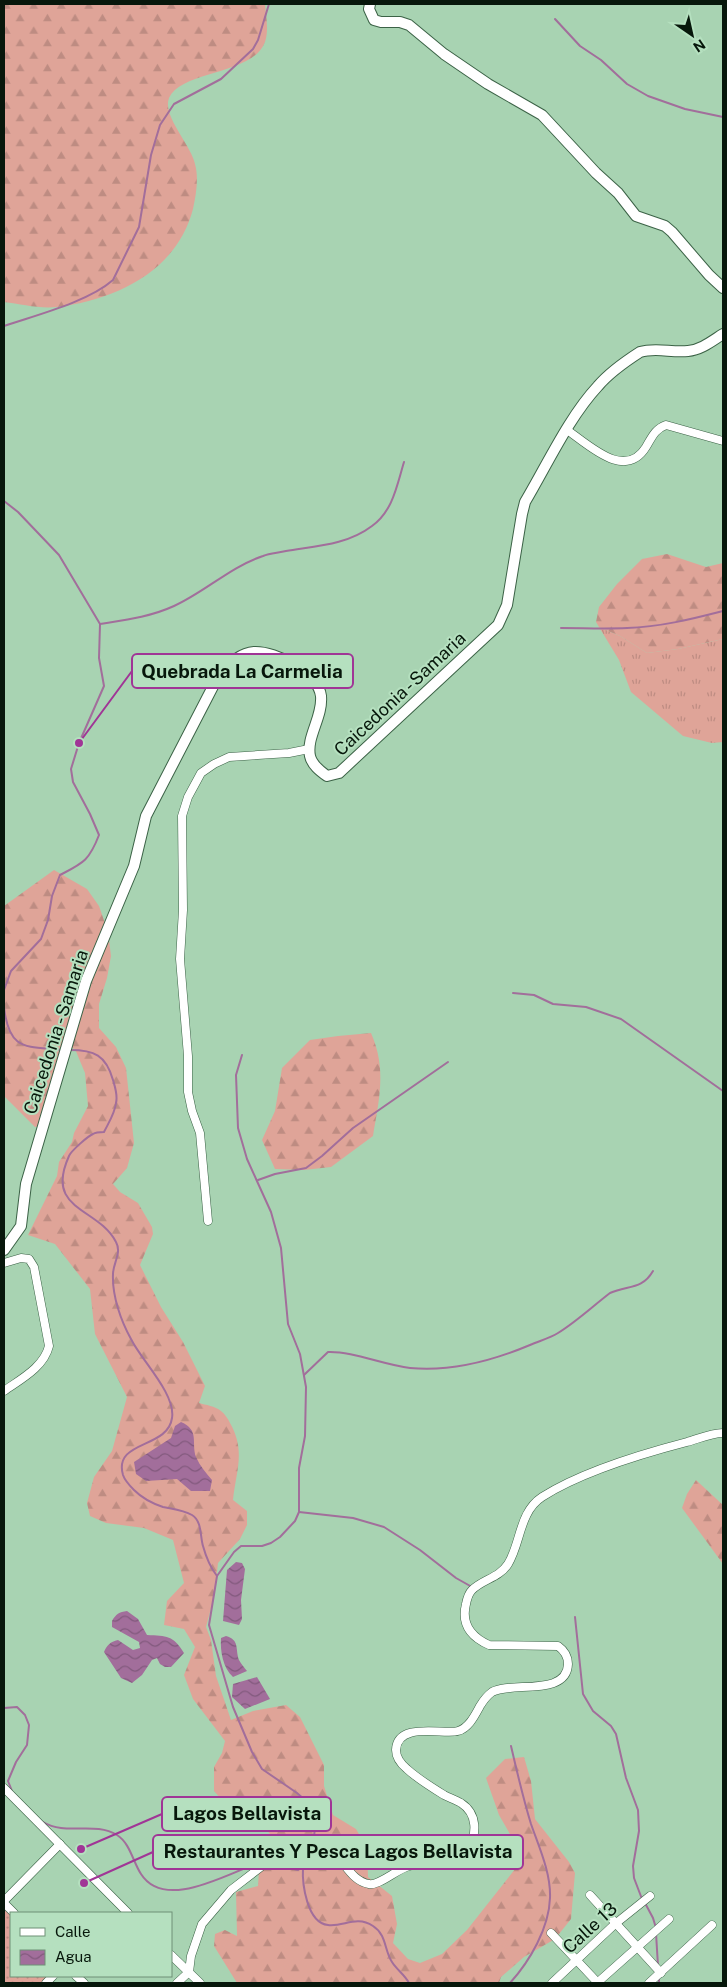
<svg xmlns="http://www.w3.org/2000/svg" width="727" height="1987" viewBox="0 0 727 1987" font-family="'Public Sans',sans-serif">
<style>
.grass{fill:url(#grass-tufts)}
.forest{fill:url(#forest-firs)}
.park{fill:url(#park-dots)}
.water{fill:url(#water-waves)}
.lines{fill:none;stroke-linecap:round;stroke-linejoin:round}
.stream{stroke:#a26e9b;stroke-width:2}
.street-casing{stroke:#3b6246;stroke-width:9}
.secondary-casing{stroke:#3b6246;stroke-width:12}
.street{stroke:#fff;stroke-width:8}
.secondary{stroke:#fff;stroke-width:10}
.labels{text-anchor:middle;stroke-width:4;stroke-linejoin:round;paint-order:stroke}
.street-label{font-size:18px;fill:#07170b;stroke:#b5e0bf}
.leader{fill:none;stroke:#a03596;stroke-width:2}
.callout-dot{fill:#a03596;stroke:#b5e0bf;stroke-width:2}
.callout{fill:#b5e0bf;stroke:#a03596;stroke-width:2}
.callout-label{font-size:19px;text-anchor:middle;font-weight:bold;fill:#07170b}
</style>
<defs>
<pattern id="grass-tufts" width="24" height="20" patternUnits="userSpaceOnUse" patternTransform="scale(1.25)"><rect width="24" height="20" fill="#dfa498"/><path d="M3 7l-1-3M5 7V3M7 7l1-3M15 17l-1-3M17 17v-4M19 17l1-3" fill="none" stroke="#be8c82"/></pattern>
<pattern id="forest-firs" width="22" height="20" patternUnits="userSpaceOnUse" patternTransform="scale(1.25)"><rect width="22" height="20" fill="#dfa498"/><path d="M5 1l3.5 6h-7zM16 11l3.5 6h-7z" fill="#be8c82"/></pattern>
<pattern id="park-dots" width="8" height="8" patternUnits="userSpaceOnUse" patternTransform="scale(1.25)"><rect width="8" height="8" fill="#dfa498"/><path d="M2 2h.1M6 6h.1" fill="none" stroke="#be8c82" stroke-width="1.8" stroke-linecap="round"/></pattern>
<pattern id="water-waves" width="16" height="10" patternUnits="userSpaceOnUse" patternTransform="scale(1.25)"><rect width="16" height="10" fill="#a26e9b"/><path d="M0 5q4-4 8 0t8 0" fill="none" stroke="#82597d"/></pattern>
</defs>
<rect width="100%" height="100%" fill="#a8d3b2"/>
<polygon class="grass" points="599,627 620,636 647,653 678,649 723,639 723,742 712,743 683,736 631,692 619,660"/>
<g class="forest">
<path d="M 4,4 L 265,4 C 266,16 269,30 265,42 C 253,75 182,70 169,98 C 162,116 191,145 195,164 C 199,178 196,195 193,209 C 177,271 116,300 57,307 C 39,309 21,304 4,302 Z"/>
<polygon points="667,554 706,567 723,563 723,639 678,649 647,653 620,636 599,627 596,622 599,607 617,584 642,559"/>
<path d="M 54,870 L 87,889 L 99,906 L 108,932 L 111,956 L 107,978 L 99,1004 L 99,1028 L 116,1047 L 126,1068 L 134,1143 L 127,1168 L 113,1184 L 120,1192 L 138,1203 L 152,1227 L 153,1234 L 140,1265 L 161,1307 L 183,1342 L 205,1386 L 199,1403 C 206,1405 215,1406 221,1411 C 225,1414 228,1419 230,1423 C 246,1451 236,1471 233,1500 L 247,1511 L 247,1525 L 240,1539 L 218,1563 L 214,1597 L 206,1627 L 211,1640 L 216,1676 L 231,1720 L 253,1711 L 286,1705 L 300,1717 L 324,1765 L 324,1786 L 333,1815 L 356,1829 L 367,1848 L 368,1877 L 392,1896 L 397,1924 L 393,1943 L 408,1959 L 420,1963 L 442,1954 L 467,1930 L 519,1864 L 518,1848 L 499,1815 L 486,1778 L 505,1759 L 524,1757 L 531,1781 L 535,1819 L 569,1862 L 575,1873 L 571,1919 L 555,1939 L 524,1957 L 501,1977 L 499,1983 L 237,1983 L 214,1946 L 215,1934 L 225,1930 L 237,1936 L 236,1892 L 258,1886 L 259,1870 L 270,1834 L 253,1814 L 230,1809 L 214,1791 L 214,1767 L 222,1753 L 225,1741 L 193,1699 L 184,1675 L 195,1647 L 184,1629 L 164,1625 L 167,1601 L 184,1583 L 173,1540 L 144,1528 L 106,1523 L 90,1516 L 87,1503 L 94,1477 L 112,1451 L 127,1397 L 95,1334 L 90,1289 L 55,1244 L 28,1235 L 57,1176 L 59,1162 L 72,1142 L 74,1133 L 88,1106 L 85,1073 L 75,1049 L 69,1047 L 45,1125 L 35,1127 L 4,1096 L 4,906 Z"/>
<path d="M 371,1033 C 387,1069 379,1100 373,1136 L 331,1167 L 304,1170 L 275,1169 L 262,1140 L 275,1111 L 282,1068 L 310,1040 L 338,1036 Z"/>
<polygon points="696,1480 723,1505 723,1564 682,1508 687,1494"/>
</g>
<polygon class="park" points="4,1903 11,1913 11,1976 53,1976 46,1983 4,1983"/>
<g class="water">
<path d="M 181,1422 C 200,1430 191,1443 196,1457 C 200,1466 206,1473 212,1480 L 210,1491 L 191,1491 L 177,1479 L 146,1481 L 136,1474 L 134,1462 L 171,1438 L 175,1426 Z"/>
<polygon points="236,1562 242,1563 245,1569 241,1600 242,1619 239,1625 223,1621 227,1570"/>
<path d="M 127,1611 L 138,1619 L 147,1635 C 167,1636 173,1635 184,1653 L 171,1667 L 165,1667 L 160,1664 L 157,1658 L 152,1660 L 142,1675 L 132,1683 L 121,1678 L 104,1652 C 107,1645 110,1642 118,1640 L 133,1650 L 140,1648 L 139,1642 L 112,1627 L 112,1621 C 116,1614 119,1612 127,1611 Z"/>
<path d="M 226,1636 C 240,1640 235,1649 239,1660 C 241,1664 244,1667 247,1671 L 233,1677 C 223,1668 220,1651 221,1638 Z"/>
<polygon points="257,1677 270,1699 245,1709 232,1697 233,1684"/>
</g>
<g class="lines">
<g class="stream">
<polyline points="555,19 580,46 601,60 627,84 648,96 685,109 723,117"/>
<path d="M 4,326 C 36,315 88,302 113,280 L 139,227 L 151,155 L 160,125 L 174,104 L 221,79 L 253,49 L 258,40 L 269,4"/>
<path d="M 4,501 L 18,512 L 59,555 L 100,624 L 99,658 L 104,686 L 79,743 L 71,769 L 73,782 L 90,814 L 99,835 C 89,861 83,863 60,875 L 52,896 L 48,920 L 41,939 L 11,971 L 4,990"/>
<path d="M 100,624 C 125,620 150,617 174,606 C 205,592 230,567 263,556 C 270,553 278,553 286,551 C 316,546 347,545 372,526 C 393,511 397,485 404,462"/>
<path d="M 561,628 C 583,628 605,629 627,628 C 660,627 692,619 723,611"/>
<polyline points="513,993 534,995 553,1004 586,1007 621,1019 723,1091"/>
<path d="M 4,1007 C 9,1051 25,1046 62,1050"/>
<path d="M 70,1050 C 94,1050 106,1055 113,1080 C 115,1087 118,1095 116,1103 C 115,1113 109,1122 104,1132 C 101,1132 96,1132 93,1134 C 88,1136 71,1151 69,1156 C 44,1211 98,1207 116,1242 C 122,1253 113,1263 113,1274 C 112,1296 121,1321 131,1339 C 141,1360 176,1394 172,1418 C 168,1449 113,1440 123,1475 C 125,1481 129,1485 134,1490 C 142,1498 151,1503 163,1507 C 172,1509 183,1510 192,1515 C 202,1521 200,1536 203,1546 C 206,1557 210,1567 217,1576 L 209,1625 L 233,1707 L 252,1752 L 262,1769 L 297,1793 L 305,1800 L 316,1817 L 314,1837 L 311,1844"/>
<polyline points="258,1180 275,1174 306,1168 322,1156 353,1128 448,1062"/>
<path d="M 304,1375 L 328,1352 C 352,1351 384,1365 410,1368 C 452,1372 492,1361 530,1345 C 539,1341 550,1338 558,1333 C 576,1322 593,1306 610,1293 C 628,1285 642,1290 653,1271"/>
<polyline points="299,1512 353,1518 384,1527 420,1550 456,1578 472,1587"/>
<polyline points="217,1576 234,1552 241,1546 262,1546 271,1543 280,1537 295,1521 299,1512 299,1468 305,1436 306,1387 300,1354 288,1324 281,1248 271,1212 247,1159 238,1128 236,1075 242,1055"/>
<polyline points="575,1617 583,1694 593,1711 611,1726 616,1734 626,1778 638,1810 639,1831 633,1866 634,1878 642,1899"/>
<polyline points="4,1708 17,1707 25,1715 29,1725 27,1745 16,1762 8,1781 12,1791"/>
<path d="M 43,1822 C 66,1836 94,1821 117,1835 C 130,1843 133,1862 141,1874 C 164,1910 223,1876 253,1865 L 260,1864"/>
<path d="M 309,1849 C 307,1854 303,1861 303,1867 C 302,1884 307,1923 328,1925 C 344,1927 356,1915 373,1926 C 387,1935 384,1950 392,1962 C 397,1970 405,1975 409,1983"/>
<polyline points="270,1864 298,1870 303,1866"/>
<polyline points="645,1903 653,1918 656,1928"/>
<polyline points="656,1933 658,1966"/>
<polyline points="659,1978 659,1983"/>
<path d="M 510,1983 C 530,1961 549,1928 550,1898 C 551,1873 539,1847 531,1824 C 523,1798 517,1772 511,1746"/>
</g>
<g class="street-casing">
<g id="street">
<path d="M 567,430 C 589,445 625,481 646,447 C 652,437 655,429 666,425 L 723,441"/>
<polyline points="208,1221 200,1133 192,1111 188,1092 188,1056 180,959 183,910 182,816 188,797 201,773 214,764 229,757 289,753 309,749"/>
<path d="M 4,1263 L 21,1258 L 29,1259 L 34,1267 L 49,1346 C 44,1367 21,1379 4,1391"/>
<polyline points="4,1788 128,1913"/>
<polyline points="590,1895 661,1973"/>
<polyline points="4,1901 60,1844"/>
<polyline points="4,1903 14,1913"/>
<polyline points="551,1933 598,1983"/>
<polyline points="171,1955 200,1983"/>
<polyline points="76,1976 84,1983"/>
<polyline points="46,1983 53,1976"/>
<path d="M 177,1983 L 189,1972 L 191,1956 L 202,1924 L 231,1890 L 288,1846 C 296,1844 303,1846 311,1847 C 316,1848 324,1848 329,1850 C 344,1858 350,1881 369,1884 C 379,1886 397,1869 409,1866 C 415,1865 422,1862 428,1862 C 442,1861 460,1865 468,1850 C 477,1834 478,1814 461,1803 C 456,1800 450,1798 444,1795 C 431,1787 418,1779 407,1769 C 401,1764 396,1758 396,1750 C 397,1721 444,1735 458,1731 C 469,1728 475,1715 480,1706 C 483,1701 488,1695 492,1692 C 511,1681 567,1697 568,1664 C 568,1656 565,1651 558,1646 L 489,1645 C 471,1637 461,1624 466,1604 C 467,1599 468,1594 472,1590 C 483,1579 499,1578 508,1564 C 521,1543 519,1512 542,1497 C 581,1472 641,1454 687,1442 C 698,1439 711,1433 723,1433"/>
<polyline points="552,1983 615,1924 650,1896"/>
<polyline points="597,1983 669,1919"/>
<polyline points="649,1983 712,1925"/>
</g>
</g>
<g class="secondary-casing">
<g id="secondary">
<polyline points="370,4 369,9 374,20 381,22 400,22 409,25 444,54 488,84 542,115 596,173 618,193 636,216 665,226 672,232 709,275 723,288"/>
<path d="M 4,1250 L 21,1226 L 26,1184 L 86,981 L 134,866 L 146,816 L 221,671 C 230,663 241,653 254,652 C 276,651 318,673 321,696 C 323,717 306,737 310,756 C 312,765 320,771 327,776 L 339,773 L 498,625 L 507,605 L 522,514 L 525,502 C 547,465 569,417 598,386 C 609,373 626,361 640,352 C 656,347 672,353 688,351 C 701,350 712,341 723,334"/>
</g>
</g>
<use href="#street" class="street"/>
<use href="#secondary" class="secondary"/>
</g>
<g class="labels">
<g class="street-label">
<text transform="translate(400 694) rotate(-43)" y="6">Caicedonia - Samaria</text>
<text transform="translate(56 1032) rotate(-72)" y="6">Caicedonia - Samaria</text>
<text transform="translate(590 1928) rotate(-42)" y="6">Calle 13</text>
</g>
</g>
<path class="leader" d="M79 743L132 671M81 1849L162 1814M84 1883L153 1852"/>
<g class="callout-dot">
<circle cx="79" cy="743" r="5"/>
<circle cx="81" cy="1849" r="5"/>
<circle cx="84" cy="1883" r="5"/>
</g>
<g class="callout">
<rect x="132" y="654" width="221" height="34" rx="5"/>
<rect x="162" y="1797" width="169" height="34" rx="5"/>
<rect x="153" y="1835" width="370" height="34" rx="5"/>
</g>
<g class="callout-label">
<text x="242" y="678">Quebrada La Carmelia</text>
<text x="247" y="1820">Lagos Bellavista</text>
<text x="338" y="1858">Restaurantes Y Pesca Lagos Bellavista</text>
</g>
<rect width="727" height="1987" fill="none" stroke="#07170b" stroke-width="10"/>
<rect x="10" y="1912" width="162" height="65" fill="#b5e0bf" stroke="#6f9077"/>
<rect x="20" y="1928" width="25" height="8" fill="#ffffff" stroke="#6f9077"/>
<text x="55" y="1937" font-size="15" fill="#07170b">Calle</text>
<rect x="20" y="1950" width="25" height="15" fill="url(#water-waves)" stroke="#6f9077"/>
<text x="55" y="1962" font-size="15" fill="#07170b">Agua</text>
<g transform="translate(692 35) rotate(146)" stroke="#b5e0bf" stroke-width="4" paint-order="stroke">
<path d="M0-4L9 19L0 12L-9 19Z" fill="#07170b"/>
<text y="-8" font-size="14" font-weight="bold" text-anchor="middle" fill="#07170b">N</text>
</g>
</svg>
